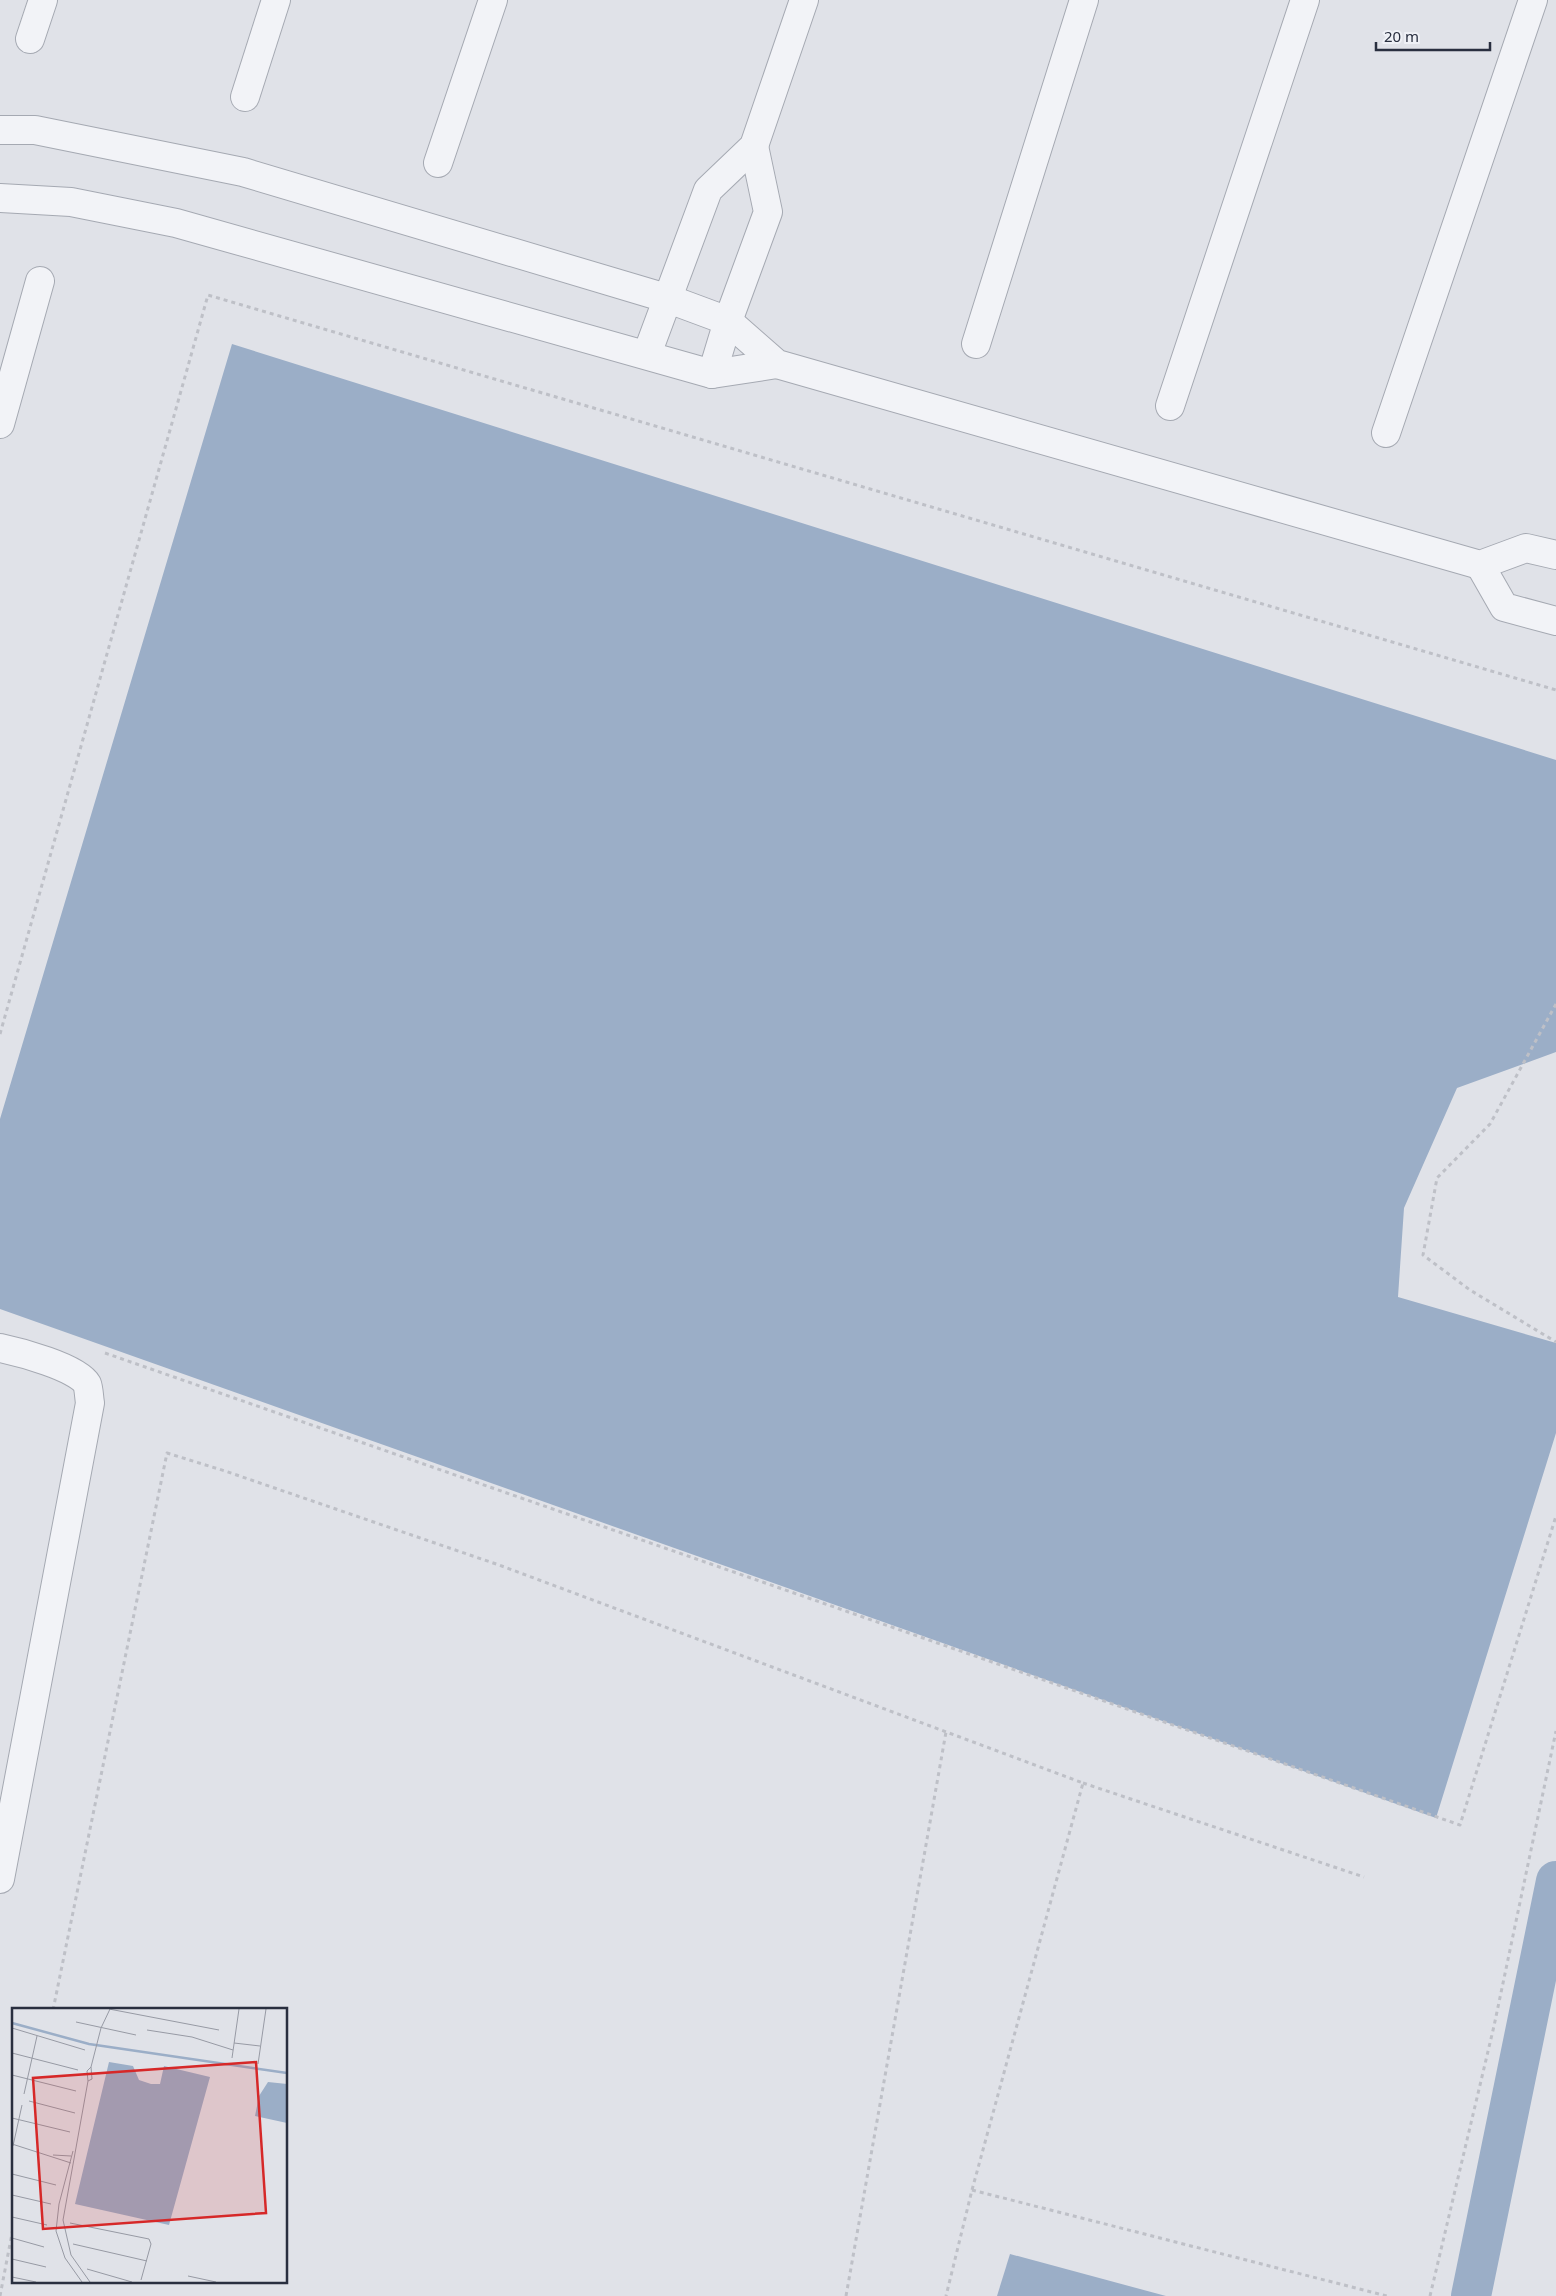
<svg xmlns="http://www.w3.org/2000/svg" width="1556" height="2296" viewBox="0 0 1556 2296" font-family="'Noto Sans',sans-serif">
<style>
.water{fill:#9baec7}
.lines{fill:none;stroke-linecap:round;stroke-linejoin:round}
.canal{stroke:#9baec7;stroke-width:40}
.minor-casing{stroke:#a5a9b2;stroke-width:30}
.path{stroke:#bec0c7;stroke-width:3;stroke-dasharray:4 4;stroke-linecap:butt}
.minor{stroke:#f2f3f7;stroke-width:28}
.inset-river{fill:none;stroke:#9baec7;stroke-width:2.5}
.inset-road{fill:none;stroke:#979aa4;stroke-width:1}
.view{fill:#d62828;fill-opacity:0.15;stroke:#d62828;stroke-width:2.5}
.inset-edge{fill:none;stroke:#292f3f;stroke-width:2.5}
</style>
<rect width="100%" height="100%" fill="#e0e2e8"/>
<g class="water">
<polygon points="232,344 1556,760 1556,1052 1457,1088 1404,1208 1398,1297 1556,1343 1556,1433 1436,1818 0,1309 0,1119"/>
<polygon points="1010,2254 1166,2296 997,2296"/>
</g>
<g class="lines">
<polyline class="canal" points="1471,2296 1556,1881"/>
<g class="minor-casing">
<g id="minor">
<polyline points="30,39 43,0"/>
<polyline points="245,97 276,0"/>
<polyline points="0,130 35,130 243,172 666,298 728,321 777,364 1480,565 1526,548 1556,555"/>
<polyline points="438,163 493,0"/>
<polyline points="0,198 71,202 176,223 712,374 777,364"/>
<polyline points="976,344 1084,0"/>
<polyline points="647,354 708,190 754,146 804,0"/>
<polyline points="712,374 728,321 768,212 754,146"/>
<polyline points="1170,406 1305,0"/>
<polyline points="0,424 40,281"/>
<polyline points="1386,433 1533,0"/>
<polyline points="1480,565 1504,607 1556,621"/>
<path d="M 0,1348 C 19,1352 77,1367 87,1384 C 89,1389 89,1398 90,1403 L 0,1879"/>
</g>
</g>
<g class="path">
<polyline points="1556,1004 1490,1124 1437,1178 1423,1255 1470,1290 1556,1342"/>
<polyline points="0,1034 208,295 1556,690"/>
<polyline points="105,1353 1460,1825 1556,1516"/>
<polyline points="1083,1783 1364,1877"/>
<polyline points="53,2010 167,1453 225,1471 499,1565 1083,1783 972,2190 946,2296"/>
<polyline points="972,2190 1387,2296"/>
<polyline points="0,2296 14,2223"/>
<polyline points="846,2296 946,1732"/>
<polyline points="1430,2296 1494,2026 1556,1731"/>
</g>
<use href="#minor" class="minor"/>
</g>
<g transform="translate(12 2008)">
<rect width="275" height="275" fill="#e0e2e8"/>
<path d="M 97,54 L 121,58 L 127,72 L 139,76 L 148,76 L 152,58 L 198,69 L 157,217 L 63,196 ZM 256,74 L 275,76 L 275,115 L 243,108 L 247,88 Z" fill="#9baec7"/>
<path class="inset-river" d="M 0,15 L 77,36 L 275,65"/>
<path class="inset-road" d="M 97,1 L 207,22M 64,14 L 124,27M 0,20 L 73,42M 135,22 L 180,29 L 221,42M 222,35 L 248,38M 0,45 L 66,62M 220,50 L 227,1M 246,56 L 254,1M 0,67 L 64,83M 76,73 L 80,71 L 79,59M 12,86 L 25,28M 17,93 L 63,105M 0,110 L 58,124M 0,136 L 59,155M 1,138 L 10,97M 61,143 L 47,196 L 44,223 L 53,250 L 70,274M 41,147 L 59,148M 0,166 L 44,177M 0,187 L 39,196M 0,209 L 35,217M 58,215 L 137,231 L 139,236 L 129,272M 0,230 L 32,239M 61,236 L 135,253M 0,251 L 34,259M 75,261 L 120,274M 176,268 L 204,274M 0,269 L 24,274M 78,274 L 59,247 L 51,212 L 76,73 L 75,63 L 79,59 L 89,20 L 98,1"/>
<path class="view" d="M 244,54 L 254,205 L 31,221 L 21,70 Z"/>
<rect width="275" height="275" class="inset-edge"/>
</g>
<path d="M1376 42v8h114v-8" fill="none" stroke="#292f3f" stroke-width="2.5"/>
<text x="1384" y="42" font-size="15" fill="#292f3f" stroke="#eff1f6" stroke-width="4" paint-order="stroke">20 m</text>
</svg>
